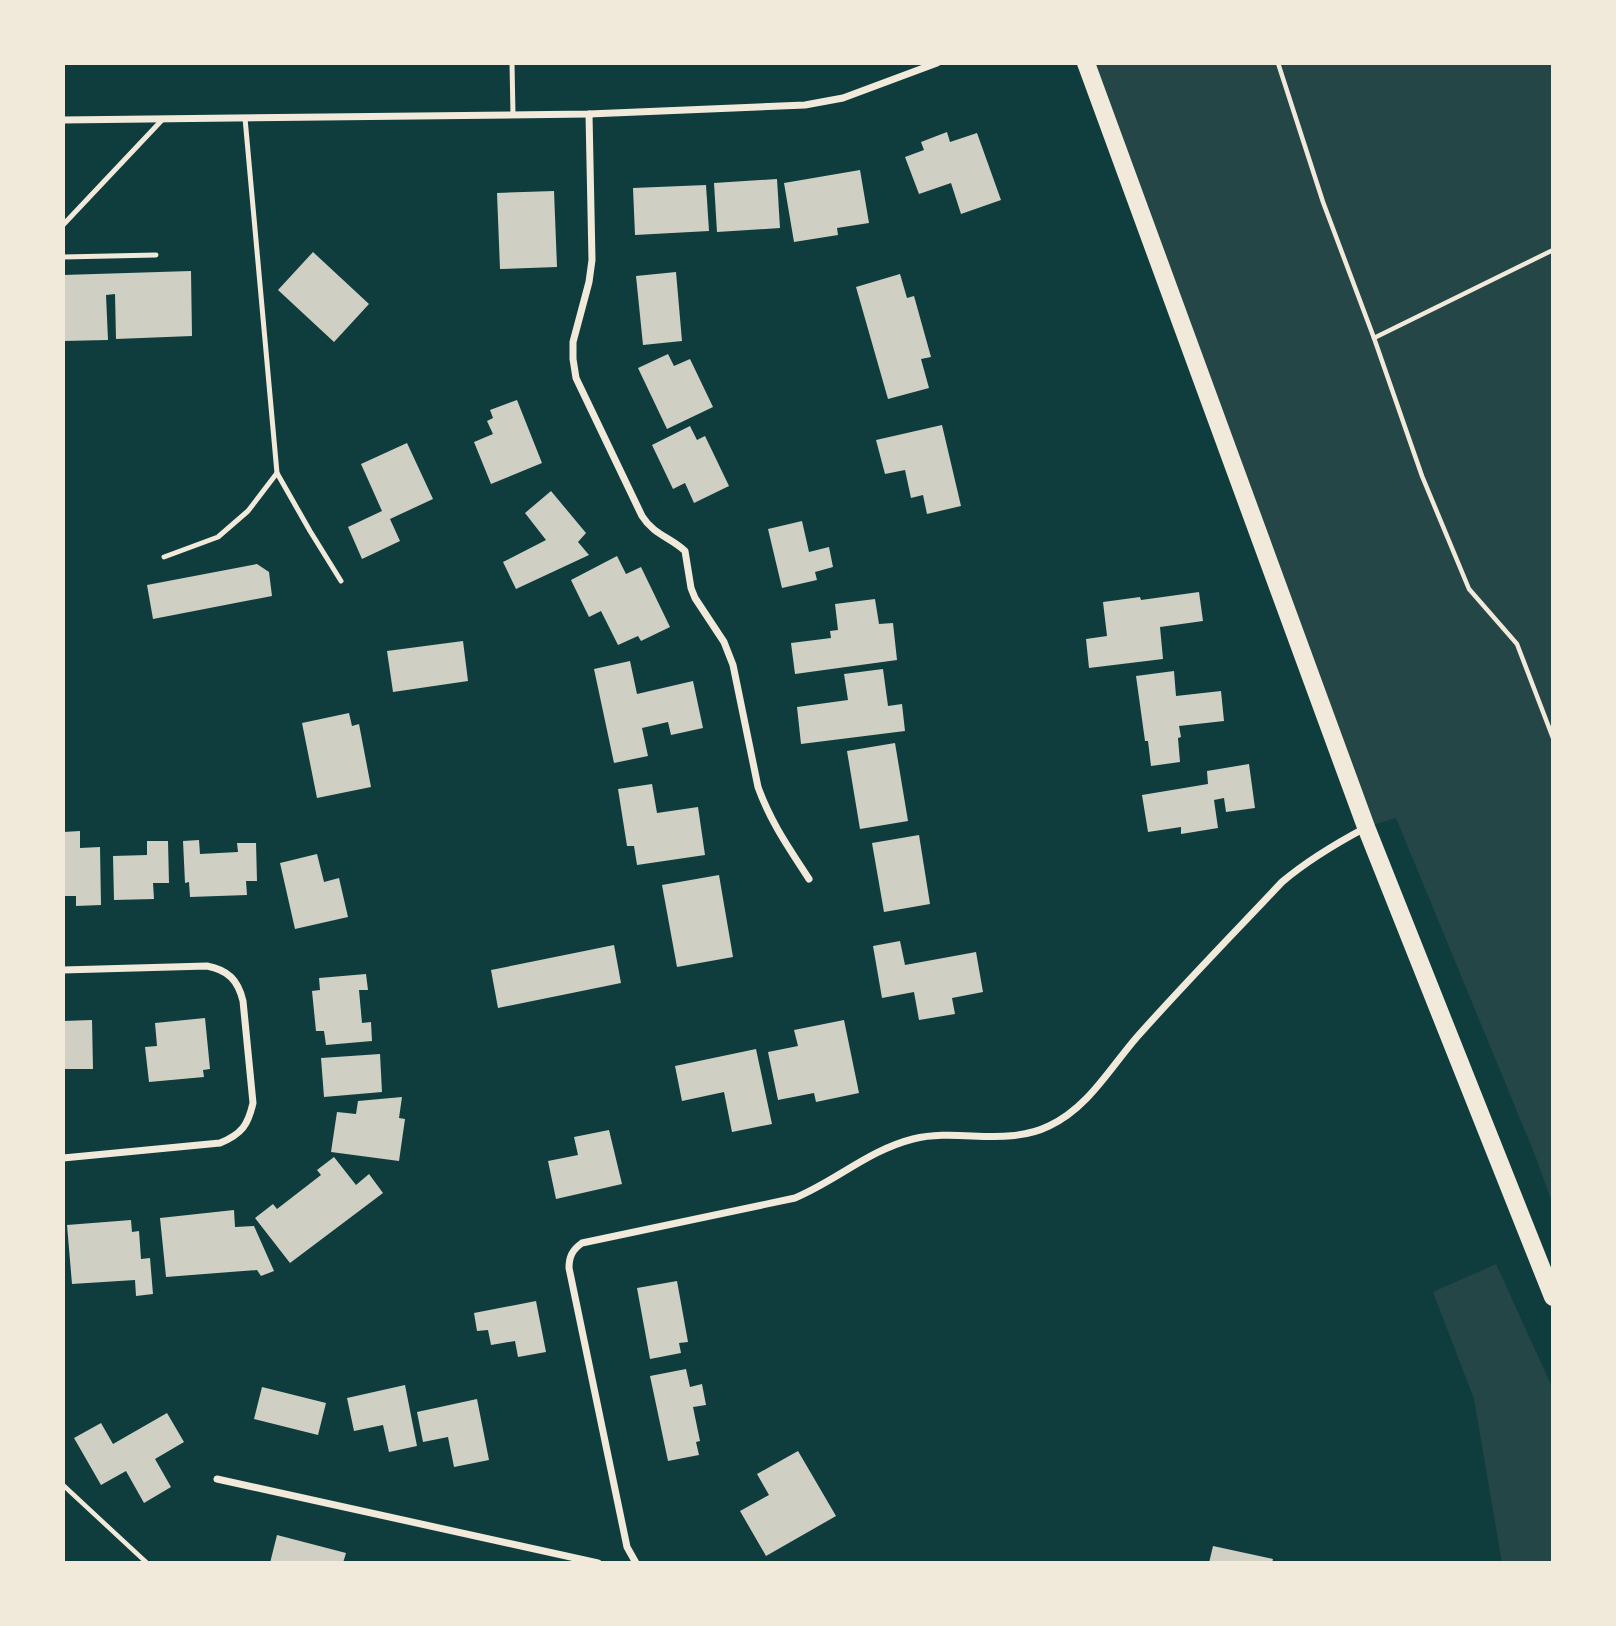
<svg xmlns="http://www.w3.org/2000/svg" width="1616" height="1626" viewBox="0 0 1616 1626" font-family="Overpass,sans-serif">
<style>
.green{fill:#244646}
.building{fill:#cfcfc3}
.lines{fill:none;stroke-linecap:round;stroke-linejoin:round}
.path{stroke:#f1e9da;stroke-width:4.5}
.service{stroke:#f1e9da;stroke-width:5}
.minor{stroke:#f1e9da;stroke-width:7}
.primary{stroke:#f1e9da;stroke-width:18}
</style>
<rect width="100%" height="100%" fill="#0f3d3e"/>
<g class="green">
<polygon points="1086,63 1553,63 1553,1205 1535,1155 1396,818 1366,827"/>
<polygon points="1496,1264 1553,1389 1553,1563 1502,1563 1474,1399 1433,1292"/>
</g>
<g class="building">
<polygon points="947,132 950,142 977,133 1001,200 961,214 951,183 919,194 905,157 924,150 921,142"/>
<polygon points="860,170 869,223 837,228 838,235 794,242 784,183"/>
<polygon points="777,179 780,228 717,232 714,183"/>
<polygon points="706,185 709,231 635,235 633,188"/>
<polygon points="554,191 557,267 500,269 497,193"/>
<polygon points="313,252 369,304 334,342 278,290"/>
<polygon points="191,271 192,336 116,339 115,294 106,295 108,340 63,341 63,275"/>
<polygon points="676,272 682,341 643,345 636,276"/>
<polygon points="900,274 907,298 914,296 931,357 921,359 929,388 888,399 856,287"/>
<polygon points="668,354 674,366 690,359 713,407 667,429 638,368"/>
<polygon points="517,400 542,463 491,484 474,442 493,434 487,421 493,418 490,410"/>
<polygon points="942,425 961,506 927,514 923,495 911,498 905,470 885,474 876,440"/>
<polygon points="690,426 697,440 705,436 729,486 694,503 685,483 673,489 652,445"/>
<polygon points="407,443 433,499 390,519 400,541 362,559 348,527 382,511 361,464"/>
<polygon points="551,491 586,533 578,542 589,555 516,589 503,562 546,540 525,513"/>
<polygon points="802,521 809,552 829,547 833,567 815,572 817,580 782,588 768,529"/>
<polygon points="617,556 626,574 641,567 670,627 641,641 638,636 618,645 601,611 589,617 571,580"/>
<polygon points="257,564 269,572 272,596 153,619 147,585"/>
<polygon points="1199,592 1203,621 1160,627 1163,659 1089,668 1086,639 1107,636 1103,602 1140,597 1141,600"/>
<polygon points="875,599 879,624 893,623 897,660 795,674 791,643 831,638 830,631 838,630 835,604"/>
<polygon points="463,641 468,681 393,692 387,651"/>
<polygon points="630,661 637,694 693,681 703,728 671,735 668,722 642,728 648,756 614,763 594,669"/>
<polygon points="883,669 888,706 902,704 905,731 801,744 797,707 848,700 844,674"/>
<polygon points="1174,671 1176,696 1221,691 1224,721 1179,726 1181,737 1178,738 1180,762 1151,766 1148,741 1145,741 1136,676"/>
<polygon points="349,713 352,726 359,724 371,787 317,798 302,723"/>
<polygon points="895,743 908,821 860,829 847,751"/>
<polygon points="1249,764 1255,808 1226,812 1224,798 1214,800 1218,828 1181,834 1181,827 1148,832 1142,795 1208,784 1207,771"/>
<polygon points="652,784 657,813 698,807 705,855 637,865 634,846 627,846 618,789"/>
<polygon points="80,831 80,848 100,847 101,905 76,906 76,896 63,896 63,832"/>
<polygon points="919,835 930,904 884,912 872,843"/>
<polygon points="199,840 200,854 238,852 237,843 256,843 257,881 246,881 247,895 190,897 189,882 185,883 183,841"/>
<polygon points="147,841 168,841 169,883 153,883 154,899 114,900 113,856 147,855"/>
<polygon points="317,854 324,882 339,878 348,917 295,929 280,863"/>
<polygon points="719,875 733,957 677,967 662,885"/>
<polygon points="900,941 905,965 976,952 983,992 952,998 955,1014 919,1020 914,992 882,998 873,946"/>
<polygon points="614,945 621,983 498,1008 491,970"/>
<polygon points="366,974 368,990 359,990 362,1023 371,1022 372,1041 326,1045 324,1031 316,1031 312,991 320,990 319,978"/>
<polygon points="205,1018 210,1069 203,1070 204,1077 149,1082 145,1047 157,1046 155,1023"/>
<polygon points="92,1020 93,1069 63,1069 63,1021"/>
<polygon points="844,1020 859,1093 816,1102 814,1093 778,1100 768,1052 798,1046 794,1030"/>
<polygon points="756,1049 772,1124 732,1132 724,1092 682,1101 675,1066"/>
<polygon points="380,1054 382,1092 324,1097 321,1058"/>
<polygon points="402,1097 399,1118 405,1119 399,1161 331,1152 337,1112 356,1114 358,1101"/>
<polygon points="609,1130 622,1184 556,1199 548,1161 578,1155 574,1137"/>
<polygon points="334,1157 356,1185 369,1174 383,1193 290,1263 255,1218 273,1204 277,1209 321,1175 317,1170"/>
<polygon points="234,1210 235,1227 254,1226 274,1271 261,1276 257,1270 166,1277 160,1218"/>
<polygon points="131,1220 132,1232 139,1231 141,1259 150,1258 153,1294 136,1296 135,1280 72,1284 67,1225"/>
<polygon points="677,1281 688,1342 679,1343 681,1353 650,1359 637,1288"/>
<polygon points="536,1301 546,1352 518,1357 515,1341 491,1345 488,1330 477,1331 474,1313"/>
<polygon points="686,1369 690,1387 702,1384 706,1405 693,1407 700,1441 696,1442 699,1455 668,1461 650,1376"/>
<polygon points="405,1385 417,1446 389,1452 383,1425 354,1431 347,1398"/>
<polygon points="262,1387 326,1403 318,1435 254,1419"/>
<polygon points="477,1399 489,1460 454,1467 448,1437 423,1442 417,1412"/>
<polygon points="167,1413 184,1442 155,1459 171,1487 144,1503 126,1471 101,1485 74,1438 101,1423 113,1444"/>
<polygon points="798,1451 836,1516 766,1556 740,1511 769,1495 757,1474"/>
<polygon points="277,1535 346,1553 343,1563 270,1563"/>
<polygon points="1213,1546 1273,1559 1272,1563 1209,1563"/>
</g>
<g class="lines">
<g class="path">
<polyline points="1278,63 1323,202 1374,338 1422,476 1469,589 1517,644 1553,738"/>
<polyline points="1374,338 1553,250"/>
<polyline points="63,1485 147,1563"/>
</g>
<g class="service">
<polyline points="512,63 513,115"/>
<polyline points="245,118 277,473 310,531 341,581"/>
<polyline points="63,225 163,119"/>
<polyline points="63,257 156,255"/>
<polyline points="164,557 218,537 248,511 277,473"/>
</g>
<g class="minor">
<path d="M 589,114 L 592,260 L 589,282 L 573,342 L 573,359 L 576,378 L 642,516 C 654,535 670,537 685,551 L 691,588 L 695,598 L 724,642 L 733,665 L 758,787 C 771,823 789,848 809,879"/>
<polyline points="63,120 589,114 805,105 843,98 937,63"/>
<path d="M 63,970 L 207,966 C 228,970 238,980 243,1001 L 253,1103 C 248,1125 242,1134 220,1143 L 63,1158"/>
<polyline points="217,1479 598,1563"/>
<path d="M 636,1563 L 627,1547 L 569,1268 C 569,1257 572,1250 582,1243 L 795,1198 C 836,1181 869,1150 913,1139 C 958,1128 1006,1147 1049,1126 C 1088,1108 1110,1068 1137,1037 C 1184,984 1234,933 1282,882 C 1308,860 1335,844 1365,828"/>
</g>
<polyline class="primary" points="1086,63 1366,827 1553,1297"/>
</g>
<rect width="1616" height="1626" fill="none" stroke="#f1e9da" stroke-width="130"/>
</svg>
